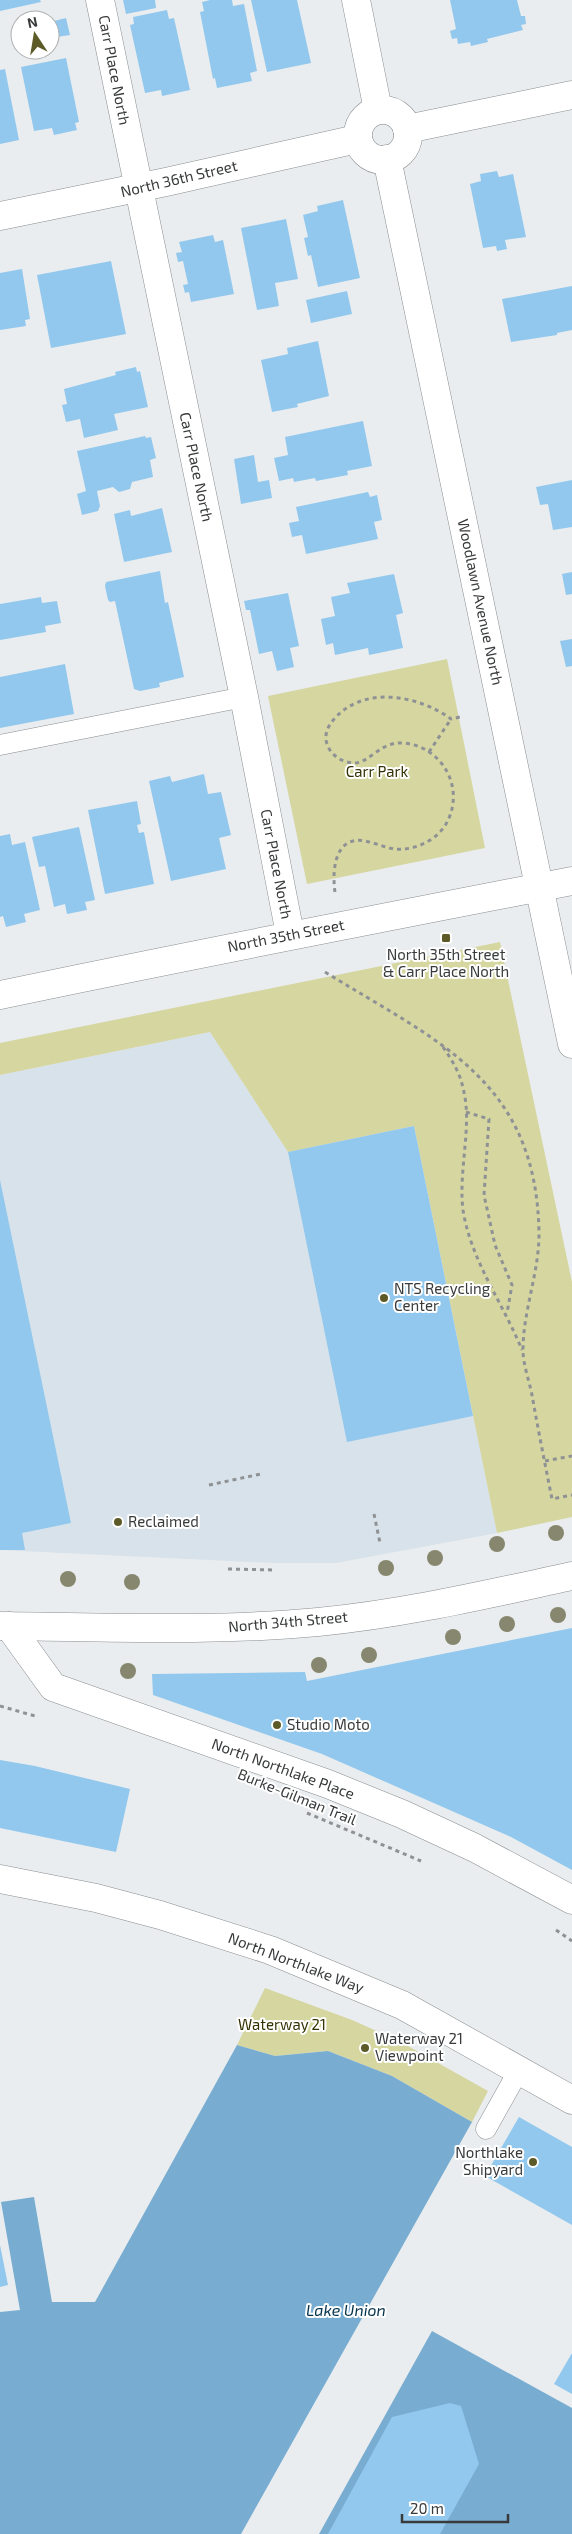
<svg xmlns="http://www.w3.org/2000/svg" width="572" height="2534" viewBox="0 0 572 2534" font-family="'Exo 2',sans-serif">
<style>
.built{fill:#d8e2ea}
.green{fill:#d6d6a0}
.water{fill:#78add1}
.pier{fill:#e9edef}
.building{fill:#92c8ed}
.lines{fill:none;stroke-linecap:round;stroke-linejoin:round}
.lane-casing{stroke:#8a8e90;stroke-width:21}
.street-casing{stroke:#8a8e90;stroke-width:29}
.secondary-casing{stroke:#8a8e90;stroke-width:29}
.path{stroke:#8f9294;stroke-width:3;stroke-dasharray:4 4;stroke-linecap:butt}
.lane{stroke:#fff;stroke-width:20}
.street{stroke:#fff;stroke-width:28}
.secondary{stroke:#fff;stroke-width:28}
.tree{fill:#86876e}
.poi-dot{fill:#5c5a27;stroke:#fff;stroke-width:2}
.labels{text-anchor:middle;stroke-width:4;stroke-linejoin:round;paint-order:stroke}
.street-label{font-size:15px;fill:#383a3b;stroke:#fff}
.park-label{font-size:15px;fill:#353304;stroke:#fff}
.poi-label{font-size:15px;fill:#383a3b;stroke:#fff;text-anchor:start}
.water-label{font-size:16px;font-style:italic;fill:#06344c;stroke:#fff}
</style>
<rect width="100%" height="100%" fill="#e9edef"/>
<polygon class="built" points="210,1032 288,1152 414,1126 497,1533 336,1563 274,1563 0,1550 0,1075"/>
<g class="green">
<polygon points="447,659 485,848 307,884 268,696"/>
<polygon points="500,942 572,1282 572,1517 497,1533 414,1126 288,1152 210,1032 0,1075 0,1043"/>
<polygon points="265,1988 352,2020 399,2041 488,2091 472,2122 392,2076 328,2051 275,2056 237,2045"/>
</g>
<polygon class="water" points="237,2045 275,2056 328,2051 392,2076 472,2122 557,2199 572,2227 572,2534 0,2534 0,2312 20,2310 1,2202 34,2197 52,2302 95,2302"/>
<polygon class="pier" points="472,2122 480,2126 559,2197 572,2221 572,2408 432,2331 319,2534 241,2534"/>
<g class="building">
<polygon points="0,0 40,0 41,2 0,11"/>
<polygon points="123,0 155,0 156,8 126,14"/>
<polygon points="210,0 232,0 233,6 244,4 257,71 250,73 252,81 217,88 215,78 213,79 200,12 204,11 202,2"/>
<polygon points="251,0 297,0 311,63 267,72"/>
<polygon points="450,0 517,0 521,16 525,16 526,24 521,25 523,30 487,39 488,42 471,46 470,42 458,44 457,38 452,39 450,31 456,29"/>
<polygon points="167,10 169,19 174,18 190,90 162,96 161,90 145,93 130,25 134,24 133,17"/>
<polygon points="66,18 70,35 50,38 50,22"/>
<polygon points="66,58 79,122 75,123 77,130 54,135 52,128 34,131 21,67"/>
<polygon points="5,69 19,140 0,144 0,70"/>
<polygon points="497,171 499,177 513,174 526,237 505,240 507,249 497,251 496,246 483,248 470,184 481,181 480,174"/>
<polygon points="343,200 360,278 318,287 311,255 308,256 304,238 308,237 303,215 318,211 317,206"/>
<polygon points="286,219 298,279 275,283 279,306 257,310 241,228"/>
<polygon points="213,235 215,242 223,240 234,294 191,302 189,292 185,293 183,285 188,284 183,261 178,262 176,253 182,252 179,242"/>
<polygon points="111,261 126,334 51,348 37,275"/>
<polygon points="22,269 30,319 25,320 26,326 0,330 0,273"/>
<polygon points="572,286 572,330 557,333 557,335 511,342 502,299"/>
<polygon points="347,291 352,314 311,323 306,300"/>
<polygon points="318,341 329,396 297,404 298,407 272,412 261,360 288,354 287,348"/>
<polygon points="136,367 137,372 140,371 148,407 114,414 118,430 84,438 80,419 66,422 62,405 67,404 64,389 116,375 115,372"/>
<polygon points="363,421 372,466 347,471 348,475 316,481 315,478 294,482 293,478 279,481 274,458 288,455 285,437"/>
<polygon points="145,436 146,438 151,437 156,458 150,460 153,477 132,482 130,489 119,492 113,487 97,491 100,506 98,511 82,515 77,494 86,491 77,451"/>
<polygon points="254,455 258,482 269,480 272,498 241,504 234,459"/>
<polygon points="572,480 572,527 553,530 548,504 540,505 536,487"/>
<polygon points="368,492 370,497 377,495 382,520 374,522 378,539 306,554 302,535 292,537 289,523 299,521 296,507"/>
<polygon points="162,508 172,552 124,562 114,514 130,510 131,516"/>
<polygon points="160,571 165,603 168,602 184,677 159,683 160,687 140,691 134,689 115,601 110,602 108,600 105,586 106,582"/>
<polygon points="572,572 572,594 566,595 562,574"/>
<polygon points="394,574 403,613 396,615 403,648 369,655 368,648 335,655 333,643 326,645 321,619 335,616 331,597 350,593 347,583"/>
<polygon points="288,593 299,646 290,648 294,667 277,671 272,651 259,654 250,610 246,610 244,601"/>
<polygon points="41,597 42,603 57,601 61,623 45,626 46,632 0,640 0,604"/>
<polygon points="572,639 572,666 566,667 560,641"/>
<polygon points="65,664 74,714 0,728 0,677"/>
<polygon points="204,774 208,794 221,792 231,835 219,838 226,869 171,881 149,781 170,776 172,782"/>
<polygon points="137,801 141,824 137,825 139,833 144,832 154,884 105,894 88,810"/>
<polygon points="79,827 95,900 85,902 87,910 67,914 65,904 54,907 45,866 39,867 32,837"/>
<polygon points="10,834 12,845 25,842 40,910 24,914 26,922 6,927 3,916 0,917 0,836"/>
<polygon points="414,1126 473,1416 347,1442 288,1152"/>
<polygon points="0,1180 71,1523 22,1533 25,1550 0,1550"/>
<polygon points="572,1628 572,1870 511,1837 322,1754 153,1695 152,1674 305,1672 307,1681"/>
<polygon points="0,1760 35,1766 130,1789 116,1852 0,1828"/>
<polygon points="519,2117 572,2147 572,2225 485,2176"/>
<polygon points="0,2245 8,2285 0,2287"/>
<polygon points="572,2353 572,2394 554,2384"/>
<polygon points="450,2403 461,2406 479,2464 440,2534 328,2534 392,2417"/>
</g>
<g class="lines">
<g class="lane-casing">
<g id="lane">
<polyline points="0,745 244,697"/>
<polyline points="486,2129 519,2070"/>
</g>
</g>
<g class="street-casing">
<g id="street">
<polyline points="100,0 244,697 290,934"/>
<polyline points="356,0 378,110"/>
<circle cx="383" cy="135" r="25"/>
<polyline points="407,129 572,95"/>
<polyline points="387,159 572,1044"/>
<polyline points="0,216 166,182 357,139"/>
<polyline points="9,1626 53,1687 328,1784 402,1814 475,1848 572,1900"/>
</g>
</g>
<g class="secondary-casing">
<g id="secondary">
<path d="M 0,995 C 190,955 381,918 572,881"/>
<path d="M 0,1626 C 106,1627 213,1632 318,1622 C 404,1614 488,1594 572,1576"/>
<polyline points="0,1879 96,1898 160,1915 270,1950 402,2005 572,2100"/>
</g>
</g>
<g class="path">
<polyline points="429,752 451,719"/>
<path d="M 335,892 C 332,872 334,835 365,841 C 375,843 384,847 394,849 C 414,851 436,841 446,824 C 466,789 443,747 404,743 C 379,741 370,764 353,763 C 340,762 328,753 326,740 C 325,731 330,723 336,717 C 366,685 420,696 451,719 L 460,717"/>
<path d="M 325,972 C 438,1042 537,1080 539,1234 C 539,1273 523,1311 523,1350 C 523,1364 529,1380 532,1395 C 538,1429 545,1464 552,1499 L 572,1495"/>
<path d="M 443,1047 C 452,1060 460,1073 463,1088 C 473,1125 458,1170 463,1210 C 471,1261 503,1303 522,1350"/>
<polyline points="466,1112 489,1119 484,1195 495,1245 512,1285 507,1313"/>
<polyline points="545,1461 572,1456"/>
<polyline points="209,1485 261,1474"/>
<polyline points="374,1514 380,1543"/>
<polyline points="228,1569 275,1570"/>
<polyline points="0,1706 35,1716"/>
<polyline points="307,1813 421,1861"/>
<polyline points="556,1930 572,1941"/>
</g>
<use href="#lane" class="lane"/>
<use href="#street" class="street"/>
<use href="#secondary" class="secondary"/>
</g>
<g class="tree">
<circle cx="556" cy="1533" r="8"/>
<circle cx="497" cy="1544" r="8"/>
<circle cx="435" cy="1558" r="8"/>
<circle cx="386" cy="1568" r="8"/>
<circle cx="68" cy="1579" r="8"/>
<circle cx="132" cy="1582" r="8"/>
<circle cx="558" cy="1615" r="8"/>
<circle cx="507" cy="1624" r="8"/>
<circle cx="453" cy="1637" r="8"/>
<circle cx="369" cy="1655" r="8"/>
<circle cx="319" cy="1665" r="8"/>
<circle cx="128" cy="1671" r="8"/>
</g>
<g class="poi-dot">
<rect x="441" y="933" width="10" height="10" rx="2.5"/>
<circle cx="384" cy="1298" r="5"/>
<circle cx="118" cy="1522" r="5"/>
<circle cx="277" cy="1725" r="5"/>
<circle cx="365" cy="2048" r="5"/>
<circle cx="533" cy="2162" r="5"/>
</g>
<g class="labels">
<g class="street-label">
<text transform="translate(114 70) rotate(79)" y="5">Carr Place North</text>
<text transform="translate(179 179) rotate(-13)" y="5">North 36th Street</text>
<text transform="translate(196 467) rotate(78)" y="5">Carr Place North</text>
<text transform="translate(480 602) rotate(78)" y="5">Woodlawn Avenue North</text>
<text transform="translate(276 864) rotate(79)" y="5">Carr Place North</text>
<text transform="translate(286 936) rotate(-11)" y="5">North 35th Street</text>
<text transform="translate(288 1622) rotate(-5)" y="5">North 34th Street</text>
<text transform="translate(283 1769) rotate(20)" y="5">North Northlake Place</text>
<text transform="translate(297 1797) rotate(22)" y="5">Burke-Gilman Trail</text>
<text transform="translate(296 1963) rotate(21)" y="5">North Northlake Way</text>
</g>
<g class="park-label">
<text x="377" y="777">Carr Park</text>
<text x="282" y="2030">Waterway 21</text>
</g>
<g class="poi-label">
<text x="446" y="960" text-anchor="middle">North 35th Street<tspan x="446" dy="17">&amp; Carr Place North</tspan></text>
<text x="394" y="1294">NTS Recycling<tspan x="394" dy="17">Center</tspan></text>
<text x="128" y="1527">Reclaimed</text>
<text x="287" y="1730">Studio Moto</text>
<text x="375" y="2044">Waterway 21<tspan x="375" dy="17">Viewpoint</tspan></text>
<text x="523" y="2158" text-anchor="end">Northlake<tspan x="523" dy="17">Shipyard</tspan></text>
</g>
<g class="water-label">
<text x="346" y="2316">Lake Union</text>
</g>
</g>
<g transform="translate(35 35) rotate(348)"><circle r="24" fill="#ffffff" stroke="#afb0b1"/>
<path d="M0-4L9 19L0 12L-9 19Z" fill="#5c5a27"/>
<text y="-8" font-size="14" font-weight="bold" text-anchor="middle" fill="#383a3b">N</text>
</g>
<path d="M402 2514v8h106v-8" fill="none" stroke="#383a3b" stroke-width="2.5"/>
<text x="410" y="2514" font-size="15" fill="#383a3b" stroke="#ffffff" stroke-width="4" paint-order="stroke">20 m</text>
</svg>
